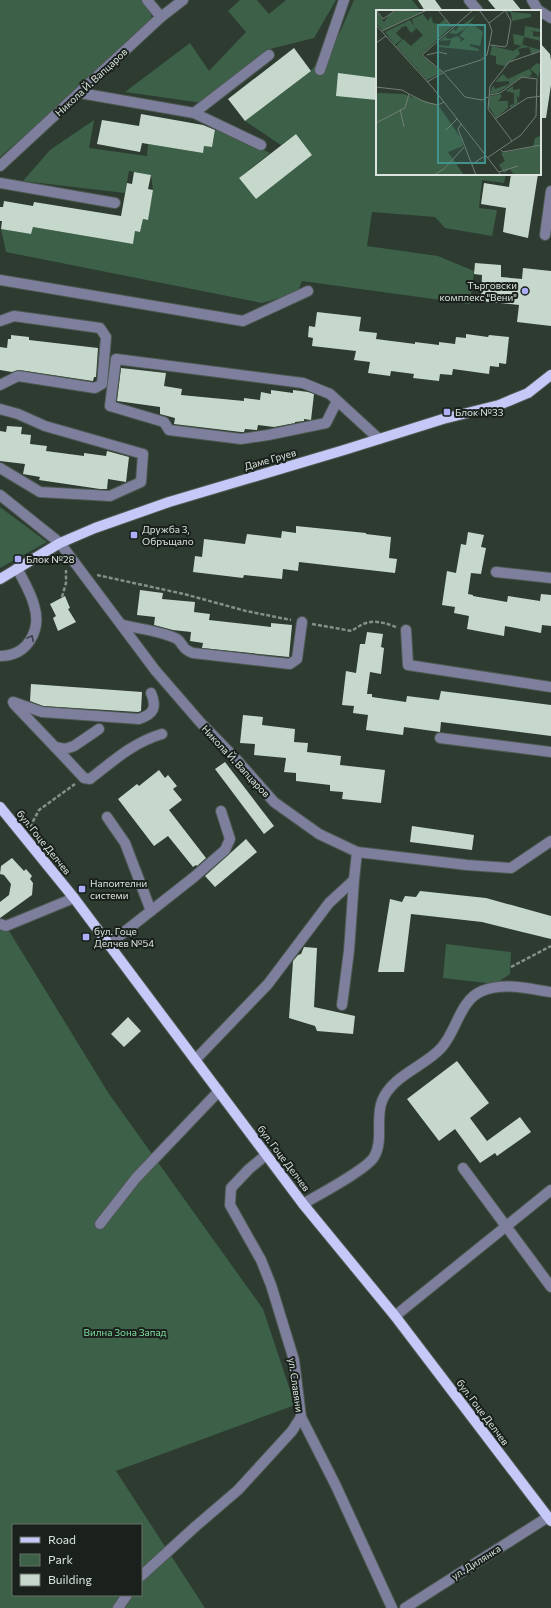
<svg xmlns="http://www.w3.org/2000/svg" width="551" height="1608" viewBox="0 0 551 1608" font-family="Commissioner,sans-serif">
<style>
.green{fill:#3c6148;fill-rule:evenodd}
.building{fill:#c6d8cb}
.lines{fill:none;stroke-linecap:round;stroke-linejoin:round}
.minor-casing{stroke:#4c5950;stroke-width:12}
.major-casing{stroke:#4c5950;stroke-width:12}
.path{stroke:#849088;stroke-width:2.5;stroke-dasharray:4 2;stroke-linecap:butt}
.minor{stroke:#7e7f9d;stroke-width:10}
.major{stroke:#c6c8f8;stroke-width:10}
.oneway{stroke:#3d4148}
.poi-dot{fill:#adaffb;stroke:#1a201b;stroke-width:1.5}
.labels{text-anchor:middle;stroke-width:4;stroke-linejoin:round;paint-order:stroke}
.street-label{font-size:10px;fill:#dae3dd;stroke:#1a201b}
.poi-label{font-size:10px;fill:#dae3dd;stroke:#1a201b;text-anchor:start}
.park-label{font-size:10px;fill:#80dfa0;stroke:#1a201b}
.inset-road{fill:none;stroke:#727e76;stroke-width:1}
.view{fill:#42918a;fill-opacity:0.15;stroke:#42918a;stroke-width:2}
.inset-edge{fill:none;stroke:#dae3dd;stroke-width:2}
</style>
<rect width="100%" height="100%" fill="#2d3b31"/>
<g class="green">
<polygon points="0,0 143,0 151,10 152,23 0,157"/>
<polygon points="240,0 257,0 269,14 286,0 336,0 314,38 266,50 210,104 125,92 190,43 209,71 246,32 228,11"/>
<polygon points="354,0 412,0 421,11 377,11 377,174 506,174 504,183 482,180 479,208 497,210 492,236 445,228 435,217 372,212 367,246 438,256 474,271 470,304 302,281 297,293 262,303 6,252 1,229 31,234 33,227 133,244 135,231 140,232 143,219 147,220 153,190 151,175 129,171 125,193 23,181 50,150 94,120 89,148 147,156 148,144 203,153 204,146 212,147 216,127 270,153 239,178 256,199 312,155 296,134 281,145 245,121 311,71 340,32"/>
<polygon points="0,507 47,542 0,568"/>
<path d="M 0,924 L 6,926 L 109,1094 L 263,1309 L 295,1405 L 116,1471 L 205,1608 L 0,1608 ZM 13,1525 L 141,1525 L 141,1595 L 13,1595 Z"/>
<polygon points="446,944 511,952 510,974 495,984 443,978"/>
</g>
<g class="building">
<polygon points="418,0 435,0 443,11 425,11"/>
<polygon points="488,0 513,0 522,11 497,11"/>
<polygon points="540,43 550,54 551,60 551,85 546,118 540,118"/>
<polygon points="294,48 311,71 245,121 228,99"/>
<polygon points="338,73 377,78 377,100 336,96"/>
<polygon points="141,114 203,125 215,130 212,147 204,146 203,153 142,143 140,152 97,144 102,120 139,126"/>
<polygon points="296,134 312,155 256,199 239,178"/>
<polygon points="134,172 151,175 148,189 153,190 148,220 143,219 140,232 135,231 133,244 33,227 31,234 1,229 2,221 0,221 0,207 3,207 4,201 33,206 34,202 121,216 127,183 132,184"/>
<polygon points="511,174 538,174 528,238 503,232 506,208 481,204 484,183 509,187"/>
<polygon points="475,263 501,265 501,277 522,279 523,268 551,271 551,326 517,322 519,305 481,301 482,275 474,274"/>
<polygon points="317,312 361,317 359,331 377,333 376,339 415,344 415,342 439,345 439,342 455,344 456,337 466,338 466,334 488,337 489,335 509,337 506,364 499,363 499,367 490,366 489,374 453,369 452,375 440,374 439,381 413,378 414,374 391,371 390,376 368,373 370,362 354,360 356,351 312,346 313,338 308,337 309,326 315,327"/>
<polygon points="11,335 29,337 29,340 98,348 96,377 94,377 93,381 19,370 12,372 0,370 0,347 7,348 8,339 11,339"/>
<polygon points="121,368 166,373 164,386 182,389 181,395 244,401 244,398 260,400 261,392 271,394 271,390 293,393 293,390 308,392 314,394 311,420 304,419 304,421 295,422 295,423 274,427 258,425 257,430 245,429 244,432 241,432 174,424 175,418 160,414 160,407 117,401"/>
<polygon points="7,426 22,427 21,434 31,435 30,444 47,446 46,451 84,456 84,453 106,456 107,451 129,457 126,482 108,479 107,489 100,489 39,480 40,477 23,474 25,464 0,461 0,431 6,432"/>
<polygon points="296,526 366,533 366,534 391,537 389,558 397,559 395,573 299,562 298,571 283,569 282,579 244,575 243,578 193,572 195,556 202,557 204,539 245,544 247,534 281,538 282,531 296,533"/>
<polygon points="468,532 484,535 481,547 486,548 481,574 471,573 468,594 473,595 473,596 507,602 508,596 540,601 541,594 551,595 551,626 542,625 541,633 505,626 504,636 467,629 469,616 454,613 455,607 442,605 447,571 456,573 461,544 466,545"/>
<polygon points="140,590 163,593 162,599 195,602 194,612 210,614 209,620 271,627 271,623 292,625 289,657 202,648 203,643 190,641 191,632 173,630 154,625 155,617 137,615"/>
<polygon points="65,596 70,608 68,609 76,622 58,631 53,618 56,616 50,604"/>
<polygon points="367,632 383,634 381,647 384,648 381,674 370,672 367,694 372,694 372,697 406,702 407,696 439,700 441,691 551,705 551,736 441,722 440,732 404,727 403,735 366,730 368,715 353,713 354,706 342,705 346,671 356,673 360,644 365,644"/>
<polygon points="31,684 142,692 141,711 138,712 43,706 30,701"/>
<polygon points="243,715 263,717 262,725 295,729 294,742 308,743 307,752 341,756 340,765 385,770 381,803 342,799 343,792 330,791 330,785 296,781 296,773 284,772 286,758 254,755 255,744 240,743"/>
<polygon points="225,762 274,826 264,834 215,769"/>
<polygon points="159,770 165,778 168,775 177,786 173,789 182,800 169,810 206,858 197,866 196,865 193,867 168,836 154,846 118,799 137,784 139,786"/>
<polygon points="412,826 474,835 472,850 410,842"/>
<polygon points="246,839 257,852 215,887 205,876"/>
<polygon points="12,858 24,871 26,869 32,876 30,879 33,883 32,895 0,918 0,902 9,895 11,884 4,875 0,874 1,866"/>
<polygon points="420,891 486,898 551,916 551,939 482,922 411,914 404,972 378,972 390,899 402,902 405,896 416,897"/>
<polygon points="304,947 317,948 314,1007 355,1016 353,1034 317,1031 315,1026 289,1018 293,961 298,955 301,954"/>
<polygon points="128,1017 141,1031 124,1047 111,1034"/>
<polygon points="457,1061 489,1103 470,1118 487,1141 520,1117 531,1132 497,1156 495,1153 480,1163 455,1129 439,1141 407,1099"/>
</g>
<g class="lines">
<g class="minor-casing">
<g id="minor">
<polyline points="147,0 161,17"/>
<polyline points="469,0 478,11"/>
<polyline points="532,0 538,10 551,18"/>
<polyline points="320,70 344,0"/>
<polyline points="80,93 194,113 261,145"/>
<polyline points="194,113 269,55"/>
<polyline points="0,166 161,17 183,0"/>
<polyline points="0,183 115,203"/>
<polyline points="545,235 551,191"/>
<polyline points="0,280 243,321 308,291"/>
<polyline points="0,321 14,316 100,328 106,337 102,384 95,388 18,376 0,385"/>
<polyline points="337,401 326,423 268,435 241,439 169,430 164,422 110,406 116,359 303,383 330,394 379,439"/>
<polyline points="0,409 18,414 45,426 143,454 141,482 110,496 40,492 0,468"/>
<polyline points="0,495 60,543 155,670 200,722 237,760 274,802 319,834 357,852 467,865 511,868 551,841"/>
<polyline points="496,572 551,578"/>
<path d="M 122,625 C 137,628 165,632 177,639 C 184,644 181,649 193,653 L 290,664 L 297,659 L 302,622"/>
<polyline points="406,630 408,665 551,687"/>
<path d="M 0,656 C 27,656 42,631 34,605 C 31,593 23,580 17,568"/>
<path d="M 13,702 L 42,712 L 139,719 C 154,714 157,707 151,693"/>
<polyline points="14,704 55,747 65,749 74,746 99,729"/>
<polyline points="440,738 551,752"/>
<path d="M 55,747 L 84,778 L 90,779 C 113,761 134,742 162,734"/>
<polyline points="107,817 125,843 151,911"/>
<polyline points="0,924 6,926 74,898"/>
<polyline points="109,944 194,877 225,850 230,839 221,811"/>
<polyline points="342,1005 349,951 354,880"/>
<polyline points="195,1060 268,984 329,903 354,880 357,852"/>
<polyline points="463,1168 551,1287"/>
<path d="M 303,1204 C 318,1195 366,1170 374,1157 C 384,1140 375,1119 382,1101 C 392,1075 426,1066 442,1047 C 457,1030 460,1000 482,991 C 504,982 529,989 551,992"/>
<polyline points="100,1224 136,1178 219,1091"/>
<polyline points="395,1316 551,1190"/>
<polyline points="301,1417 336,1486 392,1608"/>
<polyline points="141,1576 196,1526 238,1490 292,1431 301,1417 294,1360 271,1285 261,1260 230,1205 231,1188 249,1169 266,1155"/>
<polyline points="118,1608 127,1595"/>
<polyline points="405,1608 548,1517"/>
</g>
</g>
<g class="major-casing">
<g id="major">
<polyline points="0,579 60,543 95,528 169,502 344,450 443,419 499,405 528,393 551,375"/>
<polyline points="0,807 74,898 303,1204 395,1316 551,1521"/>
</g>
</g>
<g class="path">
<polyline points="97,575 184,594 246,611 291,620"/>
<polyline points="62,597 66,583 66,570"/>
<path d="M 312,624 L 352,631 C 367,619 378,620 396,627"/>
<polyline points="30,827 39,810 75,784"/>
<polyline points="511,967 551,946"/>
</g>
<use href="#minor" class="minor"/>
<use href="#major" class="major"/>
</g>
<defs><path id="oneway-chevron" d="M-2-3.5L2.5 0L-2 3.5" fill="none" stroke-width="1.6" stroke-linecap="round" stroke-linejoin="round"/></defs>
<use class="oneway" href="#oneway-chevron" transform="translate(31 638) rotate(-62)"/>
<g class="poi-dot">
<circle cx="525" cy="291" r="4"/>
<rect x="443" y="408" width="8" height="8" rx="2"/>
<rect x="130" y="531" width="8" height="8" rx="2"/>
<rect x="14" y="555" width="8" height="8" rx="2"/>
<rect x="78" y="885" width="8" height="8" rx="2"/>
<rect x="82" y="933" width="8" height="8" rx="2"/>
</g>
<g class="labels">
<g class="street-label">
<text transform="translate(91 82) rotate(-43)" y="4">Никола Й. Вапцаров</text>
<text transform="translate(270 459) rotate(-16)" y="4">Даме Груев</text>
<text transform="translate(236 761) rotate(47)" y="4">Никола Й. Вапцаров</text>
<text transform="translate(44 842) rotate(51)" y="4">бул. Гоце Делчев</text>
<text transform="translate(284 1158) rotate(53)" y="4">бул. Гоце Делчев</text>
<text transform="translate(296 1385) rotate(82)" y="4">ул. Славяни</text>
<text transform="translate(483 1412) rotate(53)" y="4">бул. Гоце Делчев</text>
<text transform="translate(476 1562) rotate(-32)" y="4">ул. Дилянка</text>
</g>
<g class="poi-label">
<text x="517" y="289" text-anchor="end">Търговски<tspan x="517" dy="12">комплекс "Вени"</tspan></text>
<text x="455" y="416">Блок №33</text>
<text x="142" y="533">Дружба 3,<tspan x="142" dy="12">Обръщало</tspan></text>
<text x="26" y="563">Блок №28</text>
<text x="90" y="887">Напоителни<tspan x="90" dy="12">системи</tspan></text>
<text x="94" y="935">бул. Гоце<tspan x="94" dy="12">Делчев №54</tspan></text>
</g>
<g class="park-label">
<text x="125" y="1336">Вилна Зона Запад</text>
</g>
</g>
<g transform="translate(376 10)">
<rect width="165" height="165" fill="#2d3b31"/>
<path d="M 22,0 L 46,2 L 7,21 L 0,13 L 0,1 L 8,12 L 13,5 ZM 136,0 L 136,2 L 155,4 L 155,7 L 136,11 L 135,3 L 130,1 ZM 47,4 L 52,11 L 55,6 L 57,13 L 63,14 L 69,9 L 75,17 L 45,45 L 66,62 L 51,70 L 20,36 L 27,29 L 35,36 L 47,25 L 38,16 L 36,9 ZM 100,5 L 89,19 L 80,24 L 73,23 L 78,19 L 80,21 L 83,15 L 85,16 ZM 34,10 L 40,19 L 35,23 L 30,16 L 26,17 L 20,23 L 26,29 L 19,35 L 9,22 ZM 95,13 L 107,22 L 104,36 L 94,34 L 94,36 L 103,39 L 102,41 L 63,37 L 62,35 L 73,36 L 75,30 L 64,31 L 70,26 L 70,28 L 74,29 L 81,26 L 85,29 L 84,32 L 89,29 L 83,26 ZM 149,16 L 165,19 L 164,22 L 154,21 L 157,22 L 157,26 L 165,27 L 165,31 L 148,27 L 146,36 L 138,34 L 137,24 L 148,26 ZM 147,35 L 165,40 L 156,45 L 153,37 L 142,39 L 144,44 L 129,56 L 120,54 L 120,46 L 114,45 L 116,36 L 137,41 ZM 161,53 L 165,55 L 162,69 L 161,66 L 146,67 L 123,82 L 114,84 L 117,75 L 119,79 L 133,74 L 133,71 L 119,72 L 127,64 L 132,69 L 153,59 L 156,63 L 154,66 L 162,66 L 154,59 ZM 137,76 L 137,80 L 144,79 L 143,89 L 140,84 L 142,93 L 134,98 L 134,95 L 138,94 L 138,83 L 129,81 ZM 0,83 L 27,84 L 62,95 L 85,128 L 87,136 L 72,142 L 88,165 L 0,165 ZM 124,84 L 126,86 L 122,91 L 132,91 L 132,98 L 120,108 L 113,97 L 113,90 L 114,86 ZM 165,119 L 165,165 L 138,165 L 134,159 L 128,163 L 123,155 L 129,151 L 125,143 L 157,137 L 159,128 L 164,126 Z" fill="#3c6148"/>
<path class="inset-road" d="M 0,0 L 7,9 L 20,0M 62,0 L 76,17M 97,0 L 46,45 L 67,62 L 89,87 L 106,90 L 112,87M 113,13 L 130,0M 0,15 L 57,78 L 125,165M 6,21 L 51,0M 0,33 L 10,26M 114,35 L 129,37 L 131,35 L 135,11 L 129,0M 51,45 L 63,42 L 71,44M 51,72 L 70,61 L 105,50 L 111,45 L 116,21 L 113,13 L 103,0M 0,77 L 26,80 L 33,84M 24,99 L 28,117M 119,109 L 151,88 L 165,86M 0,113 L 29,98 L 33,84 L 49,92 L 62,95 L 68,92M 85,114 L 82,119 L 100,165M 70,120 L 81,109M 136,131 L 112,99 L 114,76 L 133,52 L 165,41M 125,140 L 127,142 L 165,135M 111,148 L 145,125 L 160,106 L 161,69 L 146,67 L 124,83 L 113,85M 96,154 L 109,146M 123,162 L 142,156M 58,165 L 69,158 L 88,137"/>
<path class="view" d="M 62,15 L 109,15 L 109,153 L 62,153 Z"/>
<rect width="165" height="165" class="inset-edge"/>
</g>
<rect x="12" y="1524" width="130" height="72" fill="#1a201b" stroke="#676e69"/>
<rect x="20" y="1537" width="20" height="6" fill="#c6c8f8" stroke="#676e69"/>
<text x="48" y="1544" font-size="12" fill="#dae3dd">Road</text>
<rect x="20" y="1554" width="20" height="12" fill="#3c6148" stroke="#676e69"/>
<text x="48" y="1564" font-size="12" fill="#dae3dd">Park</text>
<rect x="20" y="1574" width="20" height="12" fill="#c6d8cb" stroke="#676e69"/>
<text x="48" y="1584" font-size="12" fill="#dae3dd">Building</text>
</svg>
